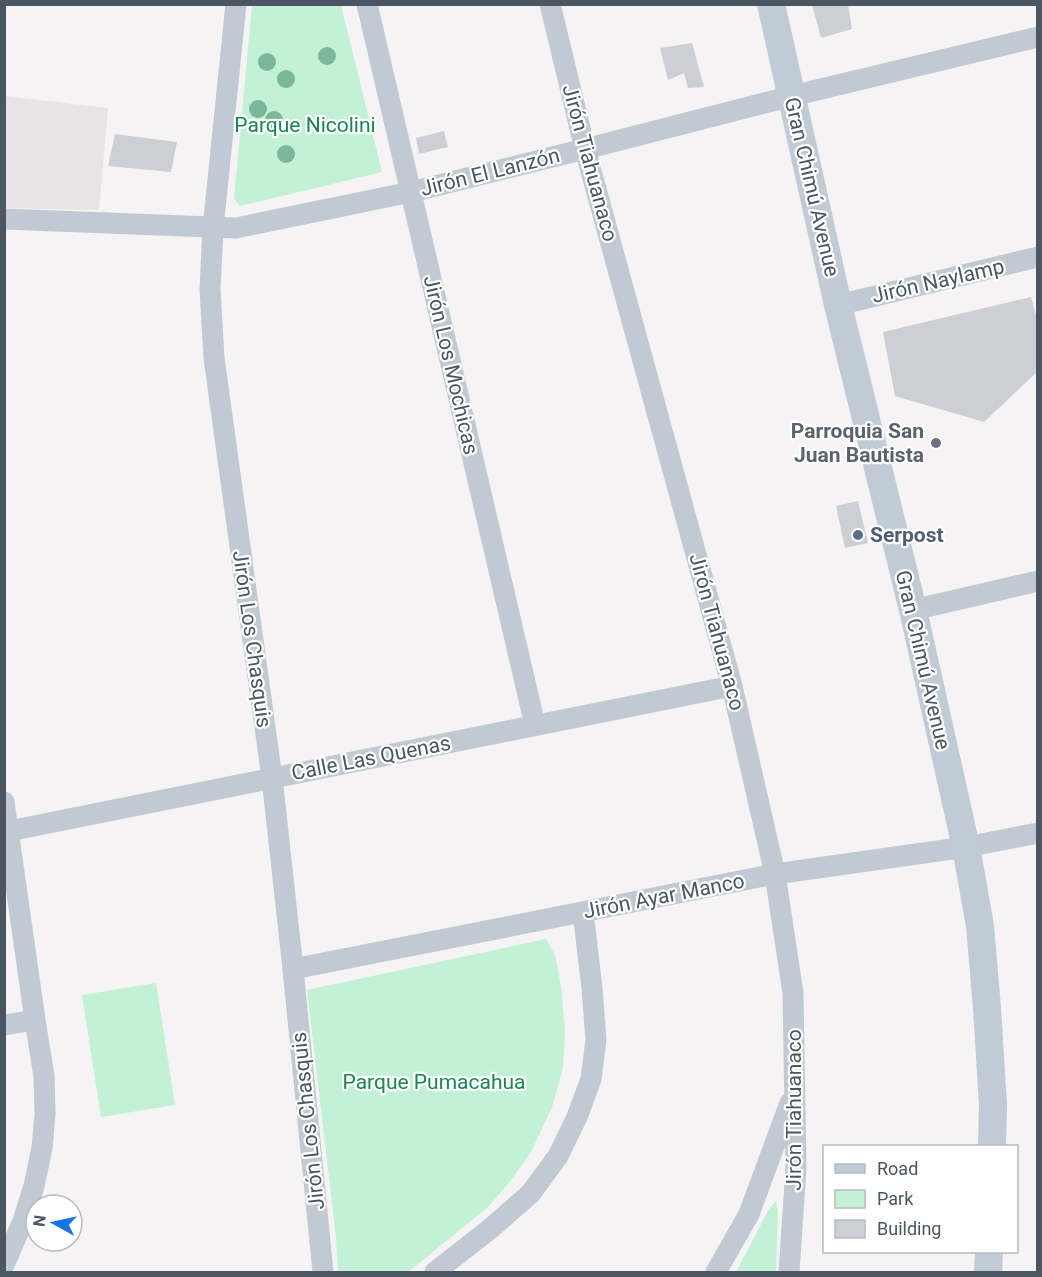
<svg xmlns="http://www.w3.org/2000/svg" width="1042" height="1277" viewBox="0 0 1042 1277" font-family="Roboto,sans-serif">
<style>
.education{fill:#e6e4e5}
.green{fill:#c3f1d5}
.building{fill:#cdcfd5}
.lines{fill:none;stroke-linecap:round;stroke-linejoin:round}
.street{stroke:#c1cad2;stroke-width:21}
.secondary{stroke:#c1cbd6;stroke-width:28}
.tree{fill:#7bb799}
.worship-dot{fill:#6b7280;stroke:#fff;stroke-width:2}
.service-dot{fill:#5c6f8a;stroke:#fff;stroke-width:2}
.labels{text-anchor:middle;stroke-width:4.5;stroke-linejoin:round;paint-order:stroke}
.park-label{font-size:21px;fill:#17864f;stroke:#fff}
.street-label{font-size:21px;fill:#4a5661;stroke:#fff}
.worship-label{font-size:21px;font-weight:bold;fill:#5b616d;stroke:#fff;text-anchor:end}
.service-label{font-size:21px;font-weight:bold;fill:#4e5e75;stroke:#fff;text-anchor:start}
</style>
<rect width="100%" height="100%" fill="#f5f3f3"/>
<polygon class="education" points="5,96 108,108 99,210 5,208"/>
<g class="green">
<polygon points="252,5 341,5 382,172 240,206 234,199"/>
<polygon points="546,939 555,955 561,986 565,1031 563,1068 552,1107 531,1152 509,1183 487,1208 408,1272 338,1272 336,1237 307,990"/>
<polygon points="156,983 175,1105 101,1117 82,995"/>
<polygon points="776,1201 778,1210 776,1272 736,1272 769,1209"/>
</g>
<g class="building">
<polygon points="812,4 848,4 852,29 821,38"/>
<polygon points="692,43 704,87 688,88 684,73 668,80 660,48"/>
<polygon points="444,131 448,147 419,154 416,138"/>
<polygon points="115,134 177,142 171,172 108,166"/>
<polygon points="1031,297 1038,323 1038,371 984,422 895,396 883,332"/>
<polygon points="858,501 868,543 845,548 836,506"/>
</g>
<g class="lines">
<g class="street">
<polyline points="236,4 213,228 210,289 214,358 272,778 293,969 323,1272"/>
<polyline points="367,4 535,725"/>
<polyline points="550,4 585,149 732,686 775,874 793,993 796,1168 789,1272"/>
<polyline points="4,219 236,228 411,192 585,149 792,96 1038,37"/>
<polyline points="838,305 1038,257"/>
<polyline points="913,610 1038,581"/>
<polyline points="4,802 35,1020 44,1076 45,1114 42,1148 34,1186 23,1221 4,1265"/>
<polyline points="9,831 732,686"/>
<polyline points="293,969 775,874 966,847 1038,833"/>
<polyline points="4,1025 35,1020"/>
<polyline points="435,1272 490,1229 531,1193 558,1156 577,1117 591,1079 596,1040 592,988 583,912"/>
<polyline points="716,1272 749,1214 790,1103"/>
</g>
<g class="secondary">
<polyline points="771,4 838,305 913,610 966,847 980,926 987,1008 993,1105 992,1146"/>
<polyline points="988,1272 989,1252"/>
</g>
</g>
<g class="tree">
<circle cx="327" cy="56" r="9"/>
<circle cx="267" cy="62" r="9"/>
<circle cx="286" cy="79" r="9"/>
<circle cx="258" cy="109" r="9"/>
<circle cx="274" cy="120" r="9"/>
<circle cx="286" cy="154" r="9"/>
</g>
<circle class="worship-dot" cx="936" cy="443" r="6"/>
<circle class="service-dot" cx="858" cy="535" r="6"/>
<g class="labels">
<g class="park-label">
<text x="305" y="132">Parque Nicolini</text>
<text x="434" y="1089">Parque Pumacahua</text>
</g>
<g class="street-label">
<text transform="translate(590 163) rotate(75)" y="7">Jirón Tiahuanaco</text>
<text transform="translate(490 172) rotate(-14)" y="7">Jirón El Lanzón</text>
<text transform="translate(812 187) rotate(77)" y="7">Gran Chimú Avenue</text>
<text transform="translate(938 281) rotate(-13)" y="7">Jirón Naylamp</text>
<text transform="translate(451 365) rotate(77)" y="7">Jirón Los Mochicas</text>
<text transform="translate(717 632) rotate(75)" y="7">Jirón Tiahuanaco</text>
<text transform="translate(252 639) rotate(82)" y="7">Jirón Los Chasquis</text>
<text transform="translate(923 660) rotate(77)" y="7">Gran Chimú Avenue</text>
<text transform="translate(371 758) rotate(-11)" y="7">Calle Las Quenas</text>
<text transform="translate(664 896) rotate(-11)" y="7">Jirón Ayar Manco</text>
<text transform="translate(794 1110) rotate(-90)" y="7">Jirón Tiahuanaco</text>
<text transform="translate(308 1121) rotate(-96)" y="7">Jirón Los Chasquis</text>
</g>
<g class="worship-label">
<text x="924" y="438">Parroquia San<tspan x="924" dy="24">Juan Bautista</tspan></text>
</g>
<g class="service-label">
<text x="870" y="542">Serpost</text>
</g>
</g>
<rect width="1042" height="1277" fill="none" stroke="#4a5661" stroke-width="12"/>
<rect x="823" y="1145" width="195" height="108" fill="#ffffff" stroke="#b7bbc0" stroke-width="1.5"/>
<rect x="835" y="1164" width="30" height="9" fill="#c1cbd6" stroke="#b7bbc0" stroke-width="1.5"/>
<text x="877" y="1175" font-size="18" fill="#4a5661">Road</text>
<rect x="835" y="1190" width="30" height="18" fill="#c3f1d5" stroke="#b7bbc0" stroke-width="1.5"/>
<text x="877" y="1205" font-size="18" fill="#4a5661">Park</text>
<rect x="835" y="1220" width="30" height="18" fill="#cdcfd5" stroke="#b7bbc0" stroke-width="1.5"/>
<text x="877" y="1235" font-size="18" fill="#4a5661">Building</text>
<g transform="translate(54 1223) rotate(278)"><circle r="28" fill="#ffffff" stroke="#b7bbc0" stroke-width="1.5"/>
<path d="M0-4.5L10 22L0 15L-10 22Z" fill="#1a73e8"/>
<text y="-9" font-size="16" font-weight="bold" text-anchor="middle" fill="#4a5661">N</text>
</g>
</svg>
